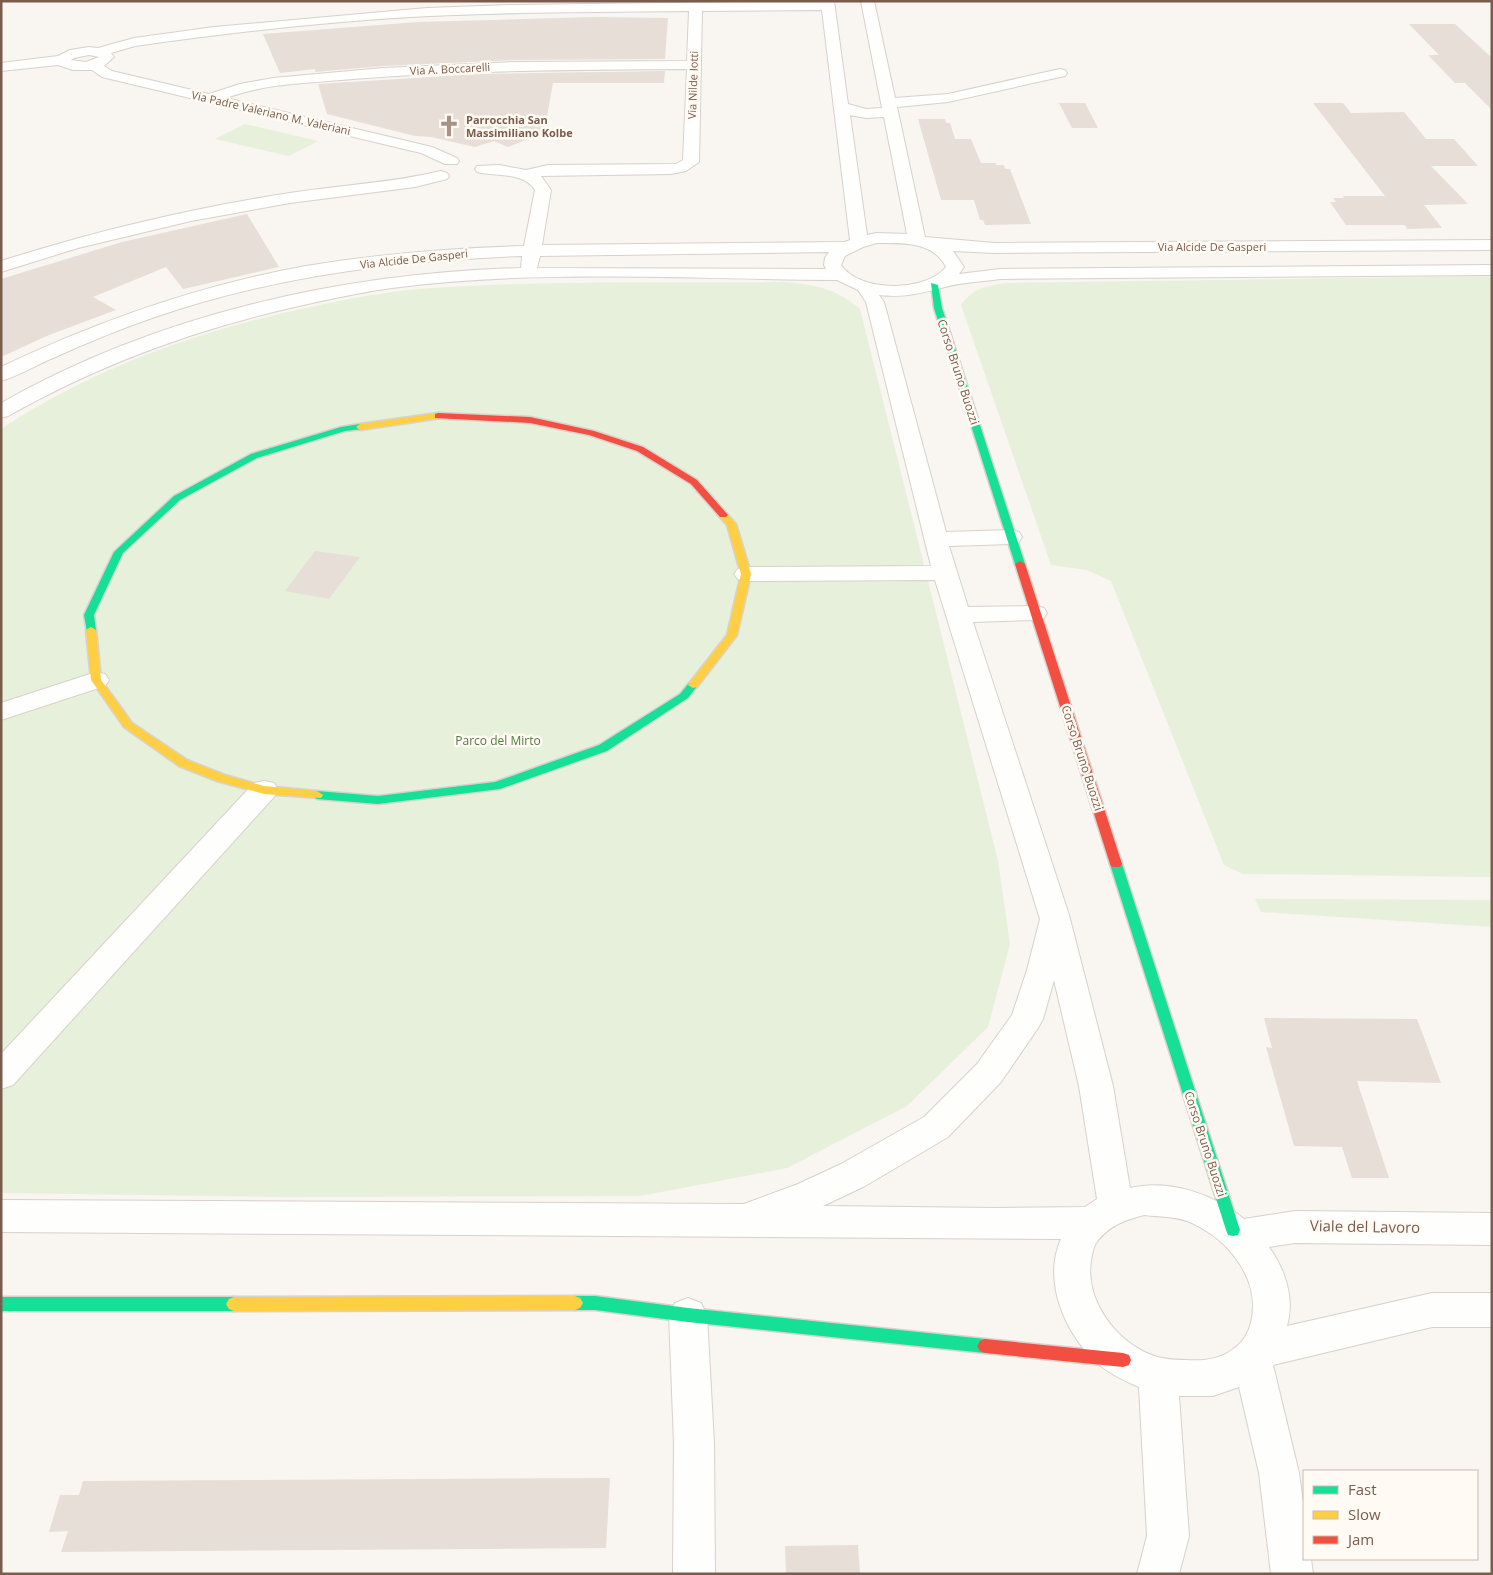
<svg xmlns="http://www.w3.org/2000/svg" width="1493" height="1575" viewBox="0 0 1493 1575" font-family="'Open Sans',sans-serif">
<style>
.green{fill:#e7f0db}
.building{fill:#e6ded7}
.lines{fill:none;stroke-linecap:round;stroke-linejoin:round}
.street-casing{stroke:#d7d1cb;stroke-width:2}
.fast-casing{stroke:#d9d2cb;stroke-width:3}
.slow-casing{stroke:#d9d2cb;stroke-width:3}
.jam-casing{stroke:#d9d2cb;stroke-width:3}
.street{fill:#fefefd;fill-rule:evenodd}
.fast{fill:#16e098;fill-rule:evenodd}
.slow{fill:#ffcf43;fill-rule:evenodd}
.jam{fill:#f24e42;fill-rule:evenodd}
.labels{text-anchor:middle;stroke-width:5;stroke-linejoin:round;paint-order:stroke}
.far-street-label{font-size:11px;fill:#7a5c4d;stroke:#fffaf3}
.far-poi-label{font-size:11px;font-weight:bold;fill:#7a5c4d;stroke:#fffaf3;text-anchor:start}
.street-label{font-size:12px;fill:#7a5c4d;stroke:#fffaf3}
.park-label{font-size:12px;fill:#537a41;stroke:#fffaf3}
.near-street-label{font-size:15px;fill:#7a5c4d;stroke:#fffaf3}
</style>
<rect width="100%" height="100%" fill="#f9f5f0"/>
<g class="green">
<polygon points="245,124 318,141 289,156 215,139"/>
<path d="M 1492,276 L 1492,877 L 1243,874 L 1224,865 L 1111,581 L 1087,570 L 1051,565 L 961,305 C 973,288 987,286 1007,283 Z"/>
<path d="M 787,282 C 818,286 835,288 860,309 L 998,861 L 1010,944 L 988,1027 L 907,1106 L 787,1168 L 640,1196 L 284,1197 L 1,1193 L 1,429 C 95,367 201,330 311,307 C 346,299 383,292 419,289 C 542,280 665,283 787,282 Z"/>
<polygon points="1255,899 1492,900 1492,927 1261,912"/>
</g>
<g class="building">
<polygon points="594,17 668,18 665,59 516,60 383,66 315,72 315,69 280,73 263,34 418,22"/>
<polygon points="1409,24 1455,24 1492,58 1492,110 1465,83 1455,83 1428,55 1439,55"/>
<polygon points="665,71 664,83 553,83 544,133 508,147 494,141 475,147 431,137 415,136 327,114 318,84 478,74"/>
<polygon points="1059,103 1085,103 1098,128 1072,128"/>
<polygon points="1313,103 1343,103 1351,113 1404,112 1426,139 1454,139 1478,166 1431,166 1468,204 1424,205 1442,228 1407,229 1405,225 1346,225 1330,202 1336,202 1333,198 1344,198 1343,196 1385,196"/>
<polygon points="918,119 945,119 946,123 950,123 955,139 971,139 981,163 996,163 996,165 1004,165 1005,169 1010,169 1031,224 985,225 983,220 980,220 974,200 941,200"/>
<polygon points="247,214 279,267 183,289 166,267 93,297 116,310 49,335 1,357 1,279 122,242"/>
<polygon points="315,551 360,557 329,599 285,591"/>
<polygon points="1264,1018 1417,1019 1441,1083 1357,1081 1389,1178 1352,1178 1342,1147 1294,1146 1266,1047 1272,1048"/>
<polygon points="610,1478 606,1548 61,1552 68,1531 49,1532 60,1495 79,1495 83,1481"/>
<polygon points="858,1545 860,1574 786,1574 785,1546"/>
</g>
<g class="lines">
<g class="street-casing">
<g id="street">
<path d="M 821,1 L 834,1 L 848,104 L 866,109 L 882,108 L 861,1 L 874,1 L 895,98 L 948,94 L 1060,69 L 1065,70 L 1067,73 L 1065,76 L 1060,77 L 948,102 L 897,107 L 925,237 L 995,243 L 1492,240 L 1492,250 L 995,253 L 953,251 L 964,267 L 959,274 L 1000,269 L 1492,265 L 1492,275 L 1000,279 C 982,282 963,282 945,287 C 921,293 905,298 879,295 L 884,302 L 946,532 L 1011,530 L 1019,532 L 1022,537 L 1019,542 L 1011,544 L 949,546 L 968,607 L 1035,606 L 1044,608 L 1047,613 L 1044,618 L 1035,620 L 973,622 L 1069,915 L 1113,1086 L 1130,1188 C 1169,1179 1214,1194 1244,1219 L 1295,1211 L 1492,1213 L 1492,1245 L 1295,1243 L 1269,1247 C 1285,1269 1295,1299 1287,1326 L 1432,1293 L 1492,1293 L 1492,1327 L 1432,1327 L 1273,1365 L 1299,1473 L 1304,1510 L 1304,1559 L 1311,1559 L 1313,1574 L 1271,1574 L 1259,1473 L 1239,1387 L 1213,1396 L 1179,1396 L 1189,1536 L 1179,1574 L 1137,1574 L 1147,1536 L 1139,1387 C 1122,1380 1106,1372 1093,1359 C 1063,1329 1043,1279 1061,1239 L 1,1232 L 1,1200 L 744,1204 L 798,1184 L 841,1164 L 924,1117 L 977,1064 L 1012,1015 L 1027,970 L 1040,919 L 935,580 L 746,581 L 738,579 L 734,574 L 738,569 L 746,567 L 931,566 L 866,302 L 858,290 L 837,280 C 691,279 537,269 392,288 C 361,292 330,299 299,306 C 196,329 100,364 8,416 L 1,418 L 1,403 C 158,314 342,273 521,268 L 522,256 C 397,261 273,276 155,317 C 120,329 86,343 53,358 C 36,365 19,376 1,381 L 1,367 C 98,321 200,285 306,266 C 378,254 451,248 524,246 L 535,190 C 523,171 496,177 477,172 L 475,169 L 477,166 L 499,165 L 526,170 L 548,165 L 676,164 L 683,160 L 687,69 C 576,70 464,70 353,79 C 311,83 266,83 226,98 L 432,147 L 457,158 L 459,161 L 457,164 L 445,164 L 421,153 L 102,77 L 92,70 L 73,70 L 58,65 L 1,71 L 1,63 L 58,56 L 70,50 L 89,47 L 98,48 L 134,38 L 214,27 L 427,8 L 509,5 ZM 822,10 L 850,240 L 845,242 L 542,245 L 551,190 L 541,176 L 671,174 L 686,171 L 699,162 L 702,11 ZM 689,11 L 687,61 L 516,62 L 383,68 L 273,78 L 240,84 L 209,94 L 112,71 L 104,66 L 114,57 L 111,53 L 135,46 C 233,32 331,21 429,16 C 515,12 602,12 689,11 ZM 89,55 L 99,57 L 86,62 L 71,60 L 74,58 ZM 850,115 L 866,118 L 884,117 L 907,234 L 877,233 L 867,235 ZM 877,243 C 902,243 933,241 946,267 C 926,292 860,293 841,265 L 845,256 L 863,247 ZM 829,252 L 825,258 L 824,265 L 826,269 L 537,268 L 540,256 ZM 1054,980 L 1079,1086 L 1097,1199 L 1085,1207 L 993,1208 L 823,1206 L 865,1186 L 948,1137 L 1001,1082 L 1038,1028 L 1043,1019 ZM 1144,1215 C 1159,1217 1178,1216 1192,1223 C 1231,1241 1263,1283 1250,1326 C 1246,1338 1240,1345 1229,1352 C 1215,1360 1202,1361 1186,1360 C 1174,1360 1160,1359 1149,1354 C 1114,1339 1085,1299 1091,1261 C 1092,1254 1093,1248 1096,1243 C 1108,1226 1125,1220 1144,1215 Z"/>
<path d="M 441,171 L 447,173 L 449,176 L 447,179 L 415,187 L 290,203 L 191,221 L 78,248 L 1,272 L 1,261 C 96,231 192,208 290,193 C 340,185 391,183 441,171 Z"/>
<polygon points="96,672 105,674 109,680 105,686 1,720 1,703"/>
<polygon points="264,781 274,783 278,790 274,797 13,1085 1,1089 1,1054 254,783"/>
<polygon points="688,1298 701,1303 707,1315 714,1444 715,1574 673,1574 674,1444 669,1315 675,1303"/>
</g>
</g>
<g class="fast-casing">
<g id="fast">
<polygon points="931,283 938,285 942,308 1025,564 1023,566 1020,567 1015,564 934,308"/>
<polygon points="360,424 363,425 363,429 345,431 257,458 180,500 123,553 94,615 96,630 91,633 87,632 84,615 114,552 174,496 251,454 341,427"/>
<polygon points="693,682 698,685 688,698 607,751 500,789 378,804 317,799 311,795 317,791 378,796 495,782 599,745 680,694 689,683"/>
<polygon points="1116,860 1120,861 1122,864 1240,1230 1238,1235 1233,1236 1228,1235 1226,1230 1110,864 1112,861"/>
<polygon points="575,1296 595,1296 688,1308 985,1339 990,1341 993,1346 990,1351 985,1353 688,1322 595,1310 575,1310 570,1308 567,1303 570,1298"/>
<polygon points="1,1297 234,1297 239,1299 242,1304 239,1309 234,1311 1,1311"/>
</g>
</g>
<g class="slow-casing">
<g id="slow">
<polygon points="438,413 441,414 441,418 360,430 356,427 360,424"/>
<polygon points="723,512 726,513 736,524 751,574 737,635 697,687 693,688 688,685 727,635 741,574 727,525 718,515"/>
<polygon points="91,627 96,630 101,680 132,723 187,760 225,775 264,786 317,791 323,795 321,798 264,794 217,781 179,766 124,727 91,680 86,630"/>
<polygon points="575,1296 580,1298 583,1303 580,1308 575,1310 234,1311 229,1309 226,1304 229,1299 234,1297"/>
</g>
</g>
<g class="jam-casing">
<g id="jam">
<polygon points="438,413 530,417 594,431 643,447 697,480 728,515 726,517 720,517 691,484 637,451 589,435 530,423 435,418 435,414"/>
<polygon points="1020,561 1025,564 1122,864 1120,867 1112,867 1110,864 1015,564"/>
<polygon points="985,1339 1123,1353 1129,1355 1131,1360 1129,1365 1123,1367 985,1353 980,1351 977,1346 980,1341"/>
</g>
</g>
<use href="#street" class="street"/>
<use href="#fast" class="fast"/>
<use href="#slow" class="slow"/>
<use href="#jam" class="jam"/>
</g>
<defs>
<g id="church-bare" transform="scale(1.725)"><path d="M-1.2-6h2.4v3.5h3.3v2.4h-3.3V6h-2.4V-.1h-3.3v-2.4h3.3Z" fill="#a69286" stroke="#fffaf3" stroke-width="2.5" paint-order="stroke"/></g>
</defs>
<g fill-rule="evenodd">
<use href="#church-bare" x="449" y="126"/>
</g>
<g class="labels">
<g class="far-street-label">
<text transform="translate(450 69) rotate(-3)" y="4">Via A. Boccarelli</text>
<text transform="translate(693 85) rotate(-88)" y="4">Via Nilde Iotti</text>
<text transform="translate(271 113) rotate(13)" y="4">Via Padre Valeriano M. Valeriani</text>
<text x="1212" y="251">Via Alcide De Gasperi</text>
<text transform="translate(414 259) rotate(-6)" y="4">Via Alcide De Gasperi</text>
</g>
<g class="far-poi-label">
<text x="466" y="124">Parrocchia San<tspan x="466" dy="13">Massimiliano Kolbe</tspan></text>
</g>
<g class="street-label">
<text transform="translate(958 372) rotate(72)" y="4">Corso Bruno Buozzi</text>
<text transform="translate(1082 758) rotate(72)" y="4">Corso Bruno Buozzi</text>
<text transform="translate(1205 1144) rotate(72)" y="4">Corso Bruno Buozzi</text>
</g>
<g class="park-label">
<text x="498" y="745">Parco del Mirto</text>
</g>
<g class="near-street-label">
<text transform="translate(1365 1227) rotate(1)" y="5">Viale del Lavoro</text>
</g>
</g>
<rect width="1493" height="1575" fill="none" stroke="#7a5c4d" stroke-width="5"/>
<rect x="1303" y="1470" width="175" height="90" fill="#fffaf3" stroke="#cabbb1"/>
<rect x="1313" y="1486" width="25" height="8" fill="#16e098" stroke="#cabbb1"/>
<text x="1348" y="1495" font-size="15" fill="#7a5c4d">Fast</text>
<rect x="1313" y="1511" width="25" height="8" fill="#ffcf43" stroke="#cabbb1"/>
<text x="1348" y="1520" font-size="15" fill="#7a5c4d">Slow</text>
<rect x="1313" y="1536" width="25" height="8" fill="#f24e42" stroke="#cabbb1"/>
<text x="1348" y="1545" font-size="15" fill="#7a5c4d">Jam</text>
</svg>
